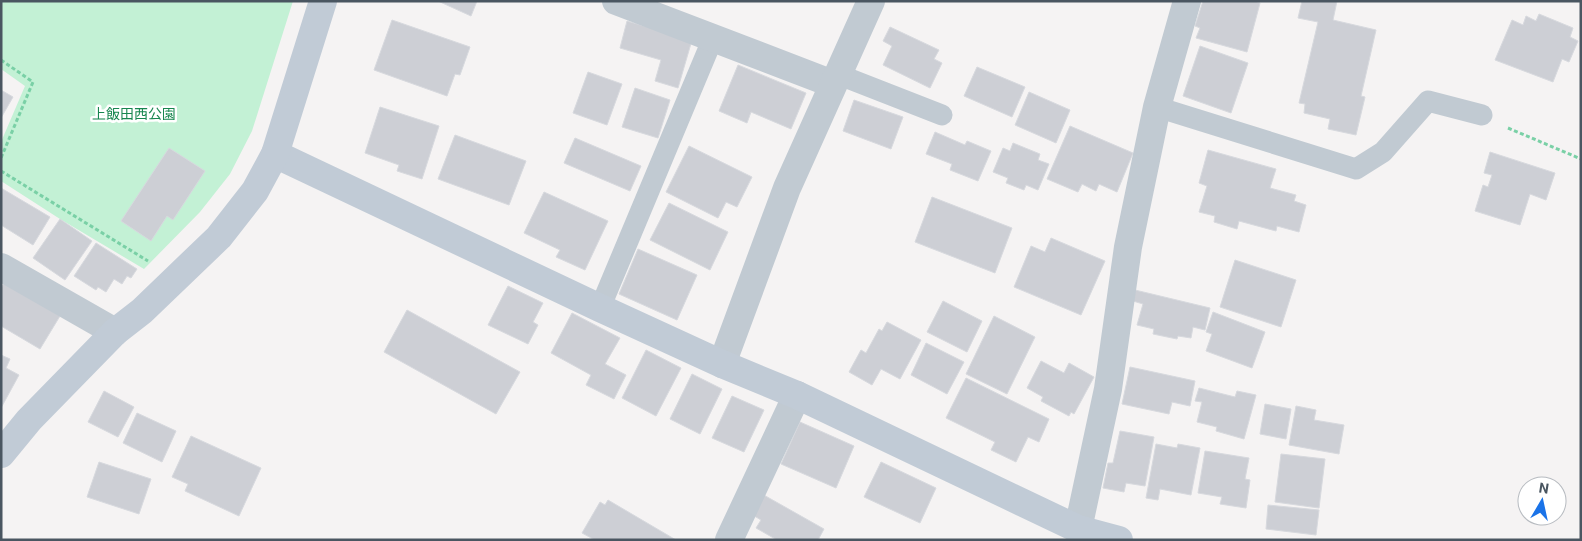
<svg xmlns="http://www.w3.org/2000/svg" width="1582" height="541" viewBox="0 0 1582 541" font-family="Roboto,'Noto Sans JP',sans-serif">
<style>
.green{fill:#c3f1d5}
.building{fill:#cdcfd5;stroke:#d7d9de}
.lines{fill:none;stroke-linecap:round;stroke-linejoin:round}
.path{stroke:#7ad0a6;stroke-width:3;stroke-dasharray:4 2.5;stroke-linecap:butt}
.lane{stroke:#c1cad2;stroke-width:21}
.street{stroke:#c1cad2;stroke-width:28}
.secondary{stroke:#c1cbd6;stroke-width:28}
.labels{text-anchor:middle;stroke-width:5;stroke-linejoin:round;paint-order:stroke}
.park-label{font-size:14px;fill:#17864f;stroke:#fff}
</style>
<rect width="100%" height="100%" fill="#f5f3f3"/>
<polygon class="green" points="1,1 293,1 252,131 230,174 200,212 144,269 60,219 1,181 1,142 25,86 1,69"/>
<g class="building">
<polygon points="438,1 477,1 471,16"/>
<polygon points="1203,1 1255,1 1260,3 1247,52 1196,38 1200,28 1195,26"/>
<polygon points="1302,1 1337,1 1333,20 1376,30 1361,96 1365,97 1356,135 1328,129 1330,119 1304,113 1305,104 1299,103 1318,22 1298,18"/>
<polygon points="1539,14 1573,28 1570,37 1578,41 1569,62 1562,59 1553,82 1495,60 1512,20 1523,25 1526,16 1536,21"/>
<polygon points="392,20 470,47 460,75 455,74 447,96 374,70"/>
<polygon points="627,21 692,40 678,88 655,81 661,60 620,48"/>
<polygon points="890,27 939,50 934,59 942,63 930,88 883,65 892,46 883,41"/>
<polygon points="1200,46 1248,63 1231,113 1183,96"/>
<polygon points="738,65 806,93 791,129 751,112 747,123 719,111"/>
<polygon points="977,67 1025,87 1012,117 964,96"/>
<polygon points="588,72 622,84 607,125 573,113"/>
<polygon points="635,88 670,100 658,138 622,127"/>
<polygon points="1,90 13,97 1,118"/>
<polygon points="1029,92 1070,110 1056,143 1015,125"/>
<polygon points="854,100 903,117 891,149 843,131"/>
<polygon points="380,107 439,126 422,179 397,171 399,165 365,153"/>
<polygon points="1070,126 1133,153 1117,192 1099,184 1096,191 1082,184 1078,192 1047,179"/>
<polygon points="935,132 965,145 967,141 991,151 978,181 950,170 952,164 926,154"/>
<polygon points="455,135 526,161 509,205 438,179"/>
<polygon points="575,138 641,166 630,191 564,163"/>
<polygon points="1013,143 1040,154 1038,160 1049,164 1038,190 1026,185 1024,190 1006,183 1008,178 993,172 1003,148 1010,151"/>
<polygon points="689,146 752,177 737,207 726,202 718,218 666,192"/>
<polygon points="169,148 205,171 173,220 167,216 151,241 121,221"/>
<polygon points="1208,150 1276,169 1270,188 1296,195 1294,201 1306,205 1299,232 1277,226 1276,231 1239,221 1237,229 1214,222 1215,216 1199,212 1207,186 1199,183"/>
<polygon points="1490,152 1555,173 1546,200 1530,194 1520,225 1475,211 1483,185 1488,187 1492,175 1484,173"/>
<polygon points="1,188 50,217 33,245 1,225"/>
<polygon points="544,192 608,221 585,270 556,257 560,250 524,233"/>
<polygon points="932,197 1012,228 995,273 915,242"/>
<polygon points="669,203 728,232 710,270 650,240"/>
<polygon points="60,219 92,241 65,280 33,258"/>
<polygon points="1051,238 1105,261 1081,315 1014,287 1031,246 1045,252"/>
<polygon points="96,243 137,269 131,278 127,276 122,284 114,279 106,292 98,287 96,290 74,276"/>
<polygon points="638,249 697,275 677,320 619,294"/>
<polygon points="1235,260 1296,280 1281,327 1220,307"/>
<polygon points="5,282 60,316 40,349 1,326 1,288"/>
<polygon points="508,286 543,303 533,322 538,325 528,344 488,325"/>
<polygon points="1135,290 1210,308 1205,330 1193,327 1191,338 1178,336 1177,339 1153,334 1154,329 1137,325 1143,304 1133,301"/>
<polygon points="943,301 982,321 967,352 927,332"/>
<polygon points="407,310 520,372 496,414 384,352"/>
<polygon points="1213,312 1265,332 1252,368 1206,351 1212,334 1206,332"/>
<polygon points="572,313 620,338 605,364 626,375 614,399 586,385 591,375 551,353"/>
<polygon points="994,316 1035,337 1007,394 966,374"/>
<polygon points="887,322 921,340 900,379 881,369 872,385 849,372 861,350 866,353 879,329 882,331"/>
<polygon points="926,343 964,362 947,394 911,375"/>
<polygon points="646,350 681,368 656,416 622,398"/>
<polygon points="1,355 10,359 6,368 19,375 1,408"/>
<polygon points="1041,361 1064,373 1069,363 1094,377 1074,414 1071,412 1069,416 1041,401 1043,397 1027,388"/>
<polygon points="1130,367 1195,381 1190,406 1172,402 1169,414 1122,404"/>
<polygon points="692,374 722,389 700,434 670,419"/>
<polygon points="966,378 1049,419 1039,442 1028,437 1016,462 991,450 995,442 946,418"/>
<polygon points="1199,388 1235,397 1237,391 1256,395 1244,439 1216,431 1217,427 1197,422 1202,402 1195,401"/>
<polygon points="104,391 134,407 118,437 88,422"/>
<polygon points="732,396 764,410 744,452 712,438"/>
<polygon points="1265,404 1291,409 1286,439 1260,434"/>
<polygon points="1296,406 1316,410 1314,420 1344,425 1339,454 1289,445"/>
<polygon points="137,413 176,431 162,462 123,443"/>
<polygon points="800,422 854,446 836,488 781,464"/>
<polygon points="1120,431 1154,437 1145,486 1126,483 1124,492 1103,488 1108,463 1113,463"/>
<polygon points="191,436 261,468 239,516 185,491 188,484 172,477"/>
<polygon points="1156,444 1177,448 1178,444 1200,448 1191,495 1160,489 1158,500 1146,498"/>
<polygon points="1205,451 1249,458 1245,479 1250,480 1246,508 1220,504 1222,497 1198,493"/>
<polygon points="1281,454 1325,459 1319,508 1275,502"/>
<polygon points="99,462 151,479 139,514 87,497"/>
<polygon points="881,462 936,488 920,523 864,497"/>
<polygon points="762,494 824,529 818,540 777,540 756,528 761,520 751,514"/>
<polygon points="608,500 676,540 595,540 582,533 600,502 605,505"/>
<polygon points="1268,505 1319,510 1316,535 1266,529"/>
</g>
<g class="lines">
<g class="path">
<polyline points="1,60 33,82 1,158"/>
<polyline points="1508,128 1581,159"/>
<polyline points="1,171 148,261"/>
</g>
<g class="lane">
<polyline points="837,74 942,115"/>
<polyline points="1157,107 1356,169 1383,152 1428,101 1482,115"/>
<polyline points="600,308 713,38"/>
</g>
<g class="street">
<polyline points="616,1 833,84"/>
<polyline points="1,267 115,332"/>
<polyline points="722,364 787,188 871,1"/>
<polyline points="1078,529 1108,389 1128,247 1157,107 1187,1"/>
<polyline points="729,540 797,395"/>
</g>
<g class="secondary">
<polyline points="275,154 600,308 722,364 797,395 1078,529 1119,540"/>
<polyline points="1,454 29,420 115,332 142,311 219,237 255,191 275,154 323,1"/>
</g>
</g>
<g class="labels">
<g class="park-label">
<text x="134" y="119">上飯田西公園</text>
</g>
</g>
<rect width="1582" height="541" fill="none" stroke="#4a5661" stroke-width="5"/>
<g transform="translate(1542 501) rotate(9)"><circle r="24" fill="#ffffff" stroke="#b7bbc0"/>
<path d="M0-4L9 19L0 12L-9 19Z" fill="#1a73e8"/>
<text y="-8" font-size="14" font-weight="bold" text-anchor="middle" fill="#4a5661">N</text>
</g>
</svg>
